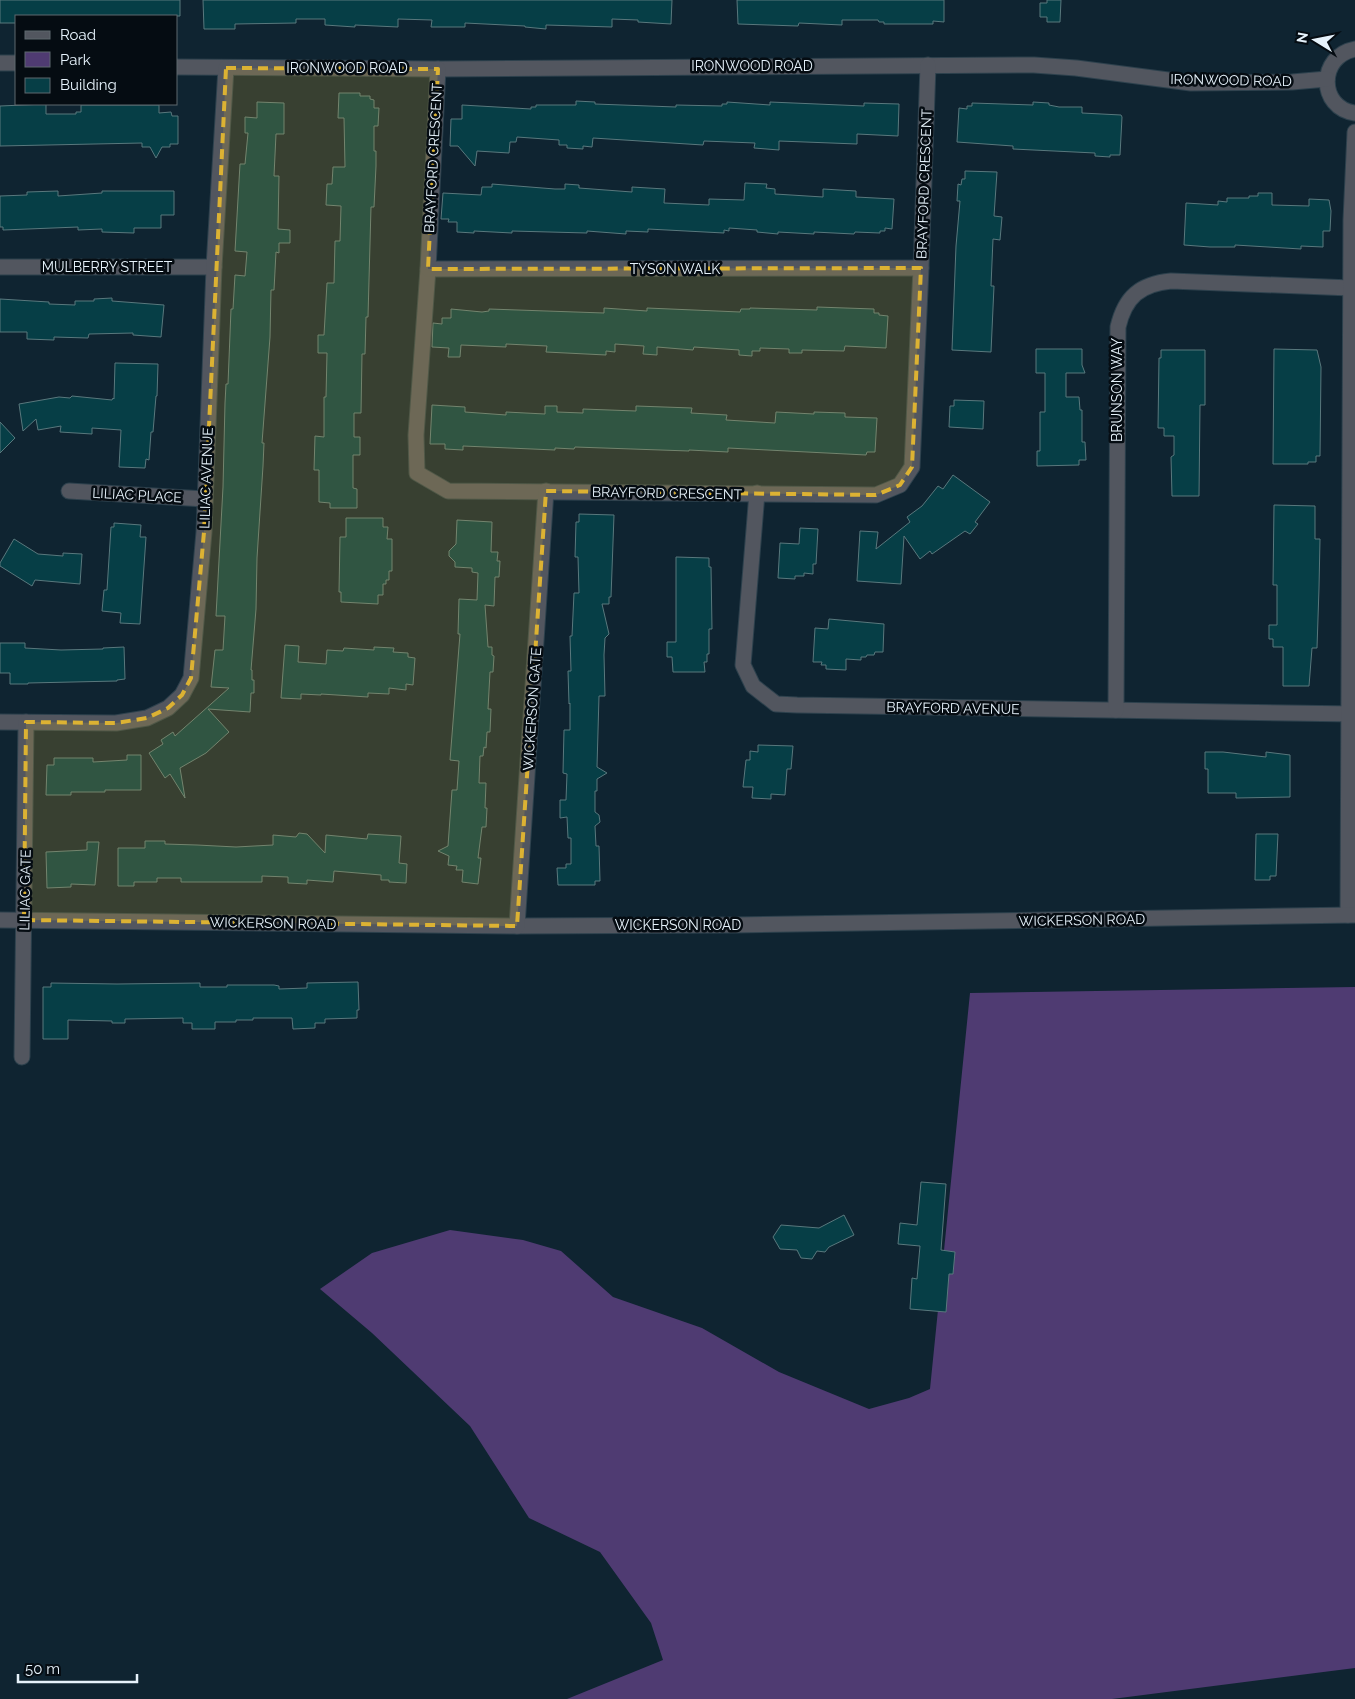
<svg xmlns="http://www.w3.org/2000/svg" width="1355" height="1699" viewBox="0 0 1355 1699" font-family="Raleway,sans-serif">
<style>
.green{fill:#4f3b72}
.building{fill:#063e46;stroke:#59787d}
.lines{fill:none;stroke-linecap:round;stroke-linejoin:round}
.minor-casing{stroke:#2d414d;stroke-width:17}
.minor{stroke:#52565f;stroke-width:15}
.marked{fill:#dcb233;fill-opacity:0.2;stroke:#dcb233;stroke-width:4;stroke-dasharray:10 6;stroke-linejoin:round}
.labels{text-anchor:middle;stroke-width:5;stroke-linejoin:round;paint-order:stroke}
.street-label{font-size:14px;fill:#e6f2fb;stroke:#050c12}
</style>
<rect width="100%" height="100%" fill="#0f2431"/>
<polygon class="green" points="1355,987 1355,1668 1112,1699 567,1699 663,1660 651,1623 600,1552 529,1518 470,1426 372,1333 320,1289 372,1253 450,1230 523,1240 561,1251 613,1297 702,1328 779,1372 869,1409 909,1398 930,1389 970,993"/>
<g class="building">
<polygon points="0,0 180,0 180,16 16,16 16,23 0,23"/>
<polygon points="203,0 672,0 671,24 638,22 638,20 612,19 612,27 546,25 546,29 525,27 525,26 465,23 465,27 431,27 432,20 398,19 398,27 355,25 355,27 325,25 325,19 296,19 296,23 235,24 235,29 204,29"/>
<polygon points="737,0 944,0 944,22 933,21 933,24 884,24 884,22 879,22 878,20 842,20 842,25 799,23 798,26 738,24"/>
<polygon points="1047,0 1061,0 1060,22 1047,22 1047,17 1040,17 1040,3 1047,3"/>
<polygon points="339,93 360,93 360,96 370,96 370,99 374,100 374,108 379,108 378,126 374,126 374,151 376,151 376,166 374,207 371,207 368,317 366,317 365,354 362,354 361,413 354,413 354,437 360,437 360,455 353,455 353,488 357,489 357,508 330,508 330,503 319,502 319,470 314,470 315,436 324,437 324,397 326,397 327,353 318,353 318,335 324,335 327,283 334,283 335,241 340,241 341,206 326,205 327,184 332,184 333,167 345,167 344,118 338,118"/>
<polygon points="576,101 595,102 595,104 676,107 676,105 722,106 722,104 727,104 727,102 770,105 770,102 864,106 864,103 899,104 898,136 857,134 857,144 779,141 779,150 754,148 755,143 704,141 703,145 593,138 592,147 583,146 583,149 567,148 567,145 559,145 559,140 517,137 516,142 510,142 509,153 477,151 475,166 458,146 450,146 451,119 462,119 462,105 531,109 531,107 536,107 536,105 576,105"/>
<polygon points="257,102 284,103 284,134 276,134 274,176 279,176 278,229 290,230 290,243 279,243 279,253 276,252 274,290 271,290 270,337 262,443 264,443 263,466 257,558 256,609 251,670 252,670 252,680 254,680 254,693 251,693 250,712 208,709 229,732 206,753 180,768 185,798 170,774 165,778 149,753 163,744 161,740 173,732 175,736 229,688 211,687 215,650 223,650 225,616 216,616 223,487 225,403 226,384 228,384 231,309 233,309 235,275 245,276 247,252 235,251 240,164 245,164 248,133 245,133 245,117 257,118"/>
<polygon points="1033,102 1049,103 1049,105 1059,107 1082,107 1082,113 1121,115 1122,117 1120,155 1110,155 1110,157 1095,156 1095,153 1013,149 1013,146 957,142 959,108 967,109 967,106 972,106 972,103 1033,105"/>
<polygon points="46,104 46,114 76,114 76,112 81,112 81,105 159,105 159,113 171,112 172,116 178,116 178,144 170,144 170,147 162,147 156,158 150,147 142,147 142,143 0,146 0,106"/>
<polygon points="965,171 997,172 994,216 1002,217 1000,240 993,239 991,286 994,286 991,352 952,350 956,246 960,201 957,201 958,184 961,185 962,179 965,179"/>
<polygon points="745,183 767,184 766,188 775,189 775,194 823,197 823,189 856,191 856,197 894,199 892,229 885,228 885,231 880,231 880,233 855,232 854,234 814,232 814,234 778,232 778,234 757,232 757,230 729,228 729,231 724,230 724,233 648,229 648,232 626,231 626,234 587,231 587,233 512,231 512,233 474,231 474,233 457,232 457,222 448,222 449,219 441,219 443,193 481,195 482,187 492,187 492,184 555,189 565,189 565,184 579,185 579,188 632,192 632,187 665,189 664,203 709,205 709,199 744,200"/>
<polygon points="58,191 58,196 102,193 102,191 174,191 174,215 161,215 161,228 134,228 134,233 102,232 102,229 78,230 78,227 3,230 3,227 0,227 0,196 27,195 27,192"/>
<polygon points="1258,193 1272,193 1272,205 1309,206 1309,199 1329,200 1331,211 1330,231 1323,231 1323,247 1301,246 1301,249 1235,245 1235,247 1210,247 1184,245 1186,203 1218,205 1218,201 1227,202 1227,198 1249,198 1249,196 1258,196"/>
<polygon points="112,298 112,301 164,305 161,337 133,335 133,333 89,334 88,338 54,337 54,340 27,339 27,332 0,332 0,299 49,302 49,304 75,305 75,301 94,301 94,299"/>
<polygon points="817,307 874,309 874,313 879,313 879,315 888,316 886,348 845,346 844,351 802,350 802,353 789,353 789,349 760,348 760,351 752,351 752,356 739,355 739,350 694,347 693,350 657,347 657,355 643,354 644,346 615,344 615,352 606,351 606,355 546,352 547,346 506,344 506,347 461,345 460,357 448,357 449,348 432,347 433,323 442,324 442,318 451,318 451,309 482,312 489,311 489,309 604,313 604,308 647,311 647,308 740,312 741,309 750,309 750,308 817,310"/>
<polygon points="1036,349 1082,349 1082,365 1085,373 1066,373 1066,397 1079,397 1080,410 1082,410 1082,442 1085,442 1086,460 1079,460 1079,465 1037,466 1037,451 1040,451 1040,412 1045,412 1045,373 1036,373"/>
<polygon points="1274,349 1317,350 1321,367 1320,456 1316,456 1316,462 1308,462 1308,464 1273,464"/>
<polygon points="1161,350 1205,350 1205,405 1200,405 1199,496 1172,496 1171,457 1174,455 1174,436 1164,436 1164,428 1158,428 1159,358 1161,358"/>
<polygon points="115,363 158,364 157,396 156,396 153,432 151,432 149,460 146,459 145,468 119,467 121,430 92,428 92,434 60,432 61,426 38,430 36,419 23,431 19,404 59,397 70,398 72,396 112,400 113,398 114,399"/>
<polygon points="954,400 984,401 983,429 949,427 950,406 954,406"/>
<polygon points="432,405 465,407 465,412 506,415 506,412 545,414 545,406 557,406 557,412 583,413 583,409 636,411 636,406 692,408 691,413 727,415 726,420 775,423 776,412 814,414 814,412 845,413 845,417 877,418 875,452 867,452 866,455 728,448 728,452 689,450 689,451 575,447 574,449 555,448 555,450 463,446 463,450 445,449 445,444 430,444"/>
<polygon points="0,422 15,438 0,453"/>
<polygon points="953,475 990,502 975,522 978,524 970,534 965,531 932,554 930,551 920,559 904,536 901,584 857,581 860,531 878,532 876,549 910,522 907,517 922,506 938,486 943,489"/>
<polygon points="1274,505 1315,506 1315,539 1320,539 1319,588 1317,648 1312,648 1309,686 1283,686 1283,647 1273,647 1273,639 1269,639 1269,625 1277,625 1277,585 1273,585"/>
<polygon points="579,514 614,515 611,597 609,597 609,604 602,604 609,634 605,638 604,655 605,696 599,696 597,767 607,773 597,779 597,791 595,791 595,812 599,815 600,822 595,826 596,846 599,846 600,881 595,881 595,885 558,885 557,868 566,868 566,864 571,864 571,838 568,838 567,817 560,818 560,800 566,800 567,774 563,773 564,730 570,730 570,703 569,704 568,671 571,671 570,636 572,636 574,593 579,593 578,557 575,557 576,522 579,522"/>
<polygon points="346,518 383,518 383,527 388,527 387,539 392,539 392,571 389,571 389,580 386,580 386,584 383,584 383,595 378,595 378,604 341,602 341,592 339,592 340,537 346,537"/>
<polygon points="457,520 492,522 491,552 498,552 497,561 500,561 499,577 495,577 494,606 485,605 488,647 492,647 492,655 494,656 493,672 490,672 488,709 491,709 490,732 487,732 486,748 484,747 483,756 480,756 479,783 486,783 485,808 487,808 486,827 482,827 478,858 481,858 478,884 462,882 463,870 456,870 457,866 448,865 449,856 438,851 448,846 452,790 457,790 459,761 450,760 460,634 458,634 459,599 477,600 478,573 472,572 472,568 455,567 455,562 449,556 449,551 456,544"/>
<polygon points="114,523 141,525 140,537 146,537 140,624 120,623 121,613 102,611 104,590 107,590 111,527 114,527"/>
<polygon points="800,528 818,529 816,564 813,564 813,574 804,573 804,576 795,576 795,579 778,578 780,543 799,544"/>
<polygon points="14,539 38,554 63,556 63,553 82,554 80,584 35,580 32,586 0,566 0,563"/>
<polygon points="676,557 709,558 709,567 711,567 712,629 709,629 709,654 707,654 707,662 704,662 705,672 673,672 672,657 667,657 667,642 676,642"/>
<polygon points="829,619 884,624 883,652 875,652 874,655 867,655 866,657 861,657 861,660 846,659 846,670 826,669 826,665 821,665 822,662 813,662 815,628 828,629"/>
<polygon points="0,643 25,643 25,648 61,650 103,649 103,648 124,647 125,679 117,680 117,681 28,683 28,684 10,684 10,673 0,673"/>
<polygon points="285,645 299,646 298,662 326,664 327,650 343,651 344,648 374,650 374,647 394,648 393,652 408,653 408,657 415,658 413,685 406,684 406,690 389,688 389,694 368,693 368,697 321,694 321,695 301,694 301,699 281,698"/>
<polygon points="758,745 793,746 791,769 787,769 785,795 771,794 771,799 752,798 753,787 743,787 746,760 750,760 750,751 758,752"/>
<polygon points="1205,752 1223,752 1266,757 1266,752 1290,755 1290,797 1236,798 1236,793 1208,793 1208,769 1205,769"/>
<polygon points="127,755 141,755 141,790 105,790 105,792 71,792 71,795 46,795 47,765 54,765 54,758 93,758 93,762 127,760"/>
<polygon points="299,833 307,834 325,853 326,835 367,839 368,834 401,836 399,863 407,864 406,883 389,882 389,880 381,880 381,875 334,871 333,882 307,880 307,884 288,883 288,877 262,876 262,882 181,882 181,878 157,878 157,882 134,882 134,886 118,886 118,848 145,848 145,841 165,841 165,844 197,845 236,847 273,845 273,835 296,837"/>
<polygon points="1256,834 1278,834 1276,876 1270,876 1270,880 1255,880"/>
<polygon points="87,842 99,842 95,885 71,884 71,887 47,888 46,852 87,850"/>
<polygon points="358,982 359,1010 357,1010 357,1018 325,1019 325,1023 315,1023 315,1028 293,1029 292,1018 253,1018 253,1020 236,1020 236,1022 215,1022 215,1029 192,1029 192,1023 183,1023 183,1018 125,1019 125,1023 112,1023 112,1021 68,1020 68,1039 43,1039 43,987 51,987 51,983 117,984 200,983 200,987 227,987 227,985 274,985 279,986 279,989 307,988 307,983"/>
<polygon points="921,1182 946,1184 941,1250 955,1252 953,1274 949,1274 946,1312 910,1309 912,1278 917,1279 920,1246 898,1244 900,1223 917,1225"/>
<polygon points="844,1215 854,1235 829,1247 825,1252 817,1251 812,1259 801,1258 797,1250 780,1249 773,1237 781,1225 819,1228"/>
</g>
<g class="lines">
<g class="minor-casing">
<g id="minor">
<path d="M 1355,49 C 1318,56 1318,108 1355,113"/>
<polyline points="0,63 16,63"/>
<polyline points="176,67 438,69 1034,65 1076,68 1191,83 1292,82 1327,79"/>
<polyline points="438,69 428,269 416,435 417,473 448,491 876,495 900,485 912,467 921,268 928,65"/>
<polyline points="0,267 214,267"/>
<polyline points="428,269 921,268"/>
<polyline points="69,491 205,499"/>
<polyline points="757,493 743,665 753,686 776,704 797,705 1355,714"/>
<path d="M 1116,710 L 1118,327 C 1125,297 1140,284 1171,281 L 1351,288"/>
<polyline points="0,722 116,723 147,718 168,708 182,695 191,678 204,532 214,267 226,68"/>
<polyline points="1348,915 1351,220 1355,132"/>
<polyline points="0,920 517,926 734,925 1355,915"/>
<polyline points="517,926 546,491"/>
<polyline points="22,1057 26,722"/>
</g>
</g>
<use href="#minor" class="minor"/>
</g>
<path class="marked" d="M 226,68 L 438,69 L 428,269 L 921,268 L 912,467 L 900,485 L 876,495 L 546,491 L 517,926 L 24,920 L 26,722 L 116,723 L 147,718 L 168,708 L 182,695 L 191,678 L 204,532 Z"/>
<g class="labels">
<g class="street-label">
<text x="752" y="71">IRONWOOD ROAD</text>
<text x="347" y="73">IRONWOOD ROAD</text>
<text transform="translate(1231 80) rotate(1)" y="5">IRONWOOD ROAD</text>
<text transform="translate(433 158) rotate(-87)" y="5">BRAYFORD CRESCENT</text>
<text transform="translate(924 184) rotate(-88)" y="5">BRAYFORD CRESCENT</text>
<text x="107" y="272">MULBERRY STREET</text>
<text x="675" y="274">TYSON WALK</text>
<text transform="translate(1117 390) rotate(-90)" y="5">BRUNSON WAY</text>
<text transform="translate(206 478) rotate(-88)" y="5">LILIAC AVENUE</text>
<text transform="translate(667 493) rotate(1)" y="5">BRAYFORD CRESCENT</text>
<text transform="translate(137 495) rotate(3)" y="5">LILIAC PLACE</text>
<text transform="translate(953 708) rotate(1)" y="5">BRAYFORD AVENUE</text>
<text transform="translate(532 709) rotate(-86)" y="5">WICKERSON GATE</text>
<text transform="translate(25 890) rotate(-89)" y="5">LILIAC GATE</text>
<text transform="translate(1082 920) rotate(-1)" y="5">WICKERSON ROAD</text>
<text transform="translate(273 923) rotate(1)" y="5">WICKERSON ROAD</text>
<text x="678" y="930">WICKERSON ROAD</text>
</g>
</g>
<rect x="15" y="15" width="162" height="90" fill="#050c12" stroke="#5f686f"/>
<rect x="25" y="31" width="25" height="8" fill="#52565f" stroke="#5f686f"/>
<text x="60" y="40" font-size="15" fill="#e6f2fb">Road</text>
<rect x="25" y="52" width="25" height="15" fill="#4f3b72" stroke="#5f686f"/>
<text x="60" y="65" font-size="15" fill="#e6f2fb">Park</text>
<rect x="25" y="78" width="25" height="15" fill="#063e46" stroke="#5f686f"/>
<text x="60" y="90" font-size="15" fill="#e6f2fb">Building</text>
<g transform="translate(1315 40) rotate(280)" stroke="#050c12" stroke-width="4" paint-order="stroke">
<path d="M0-4L9 19L0 12L-9 19Z" fill="#e6f2fb"/>
<text y="-8" font-size="14" font-weight="bold" text-anchor="middle" fill="#e6f2fb">N</text>
</g>
<path d="M18 1674v8h119v-8" fill="none" stroke="#e6f2fb" stroke-width="2.5"/>
<text x="25" y="1674" font-size="15" fill="#e6f2fb" stroke="#050c12" stroke-width="4" paint-order="stroke">50 m</text>
</svg>
